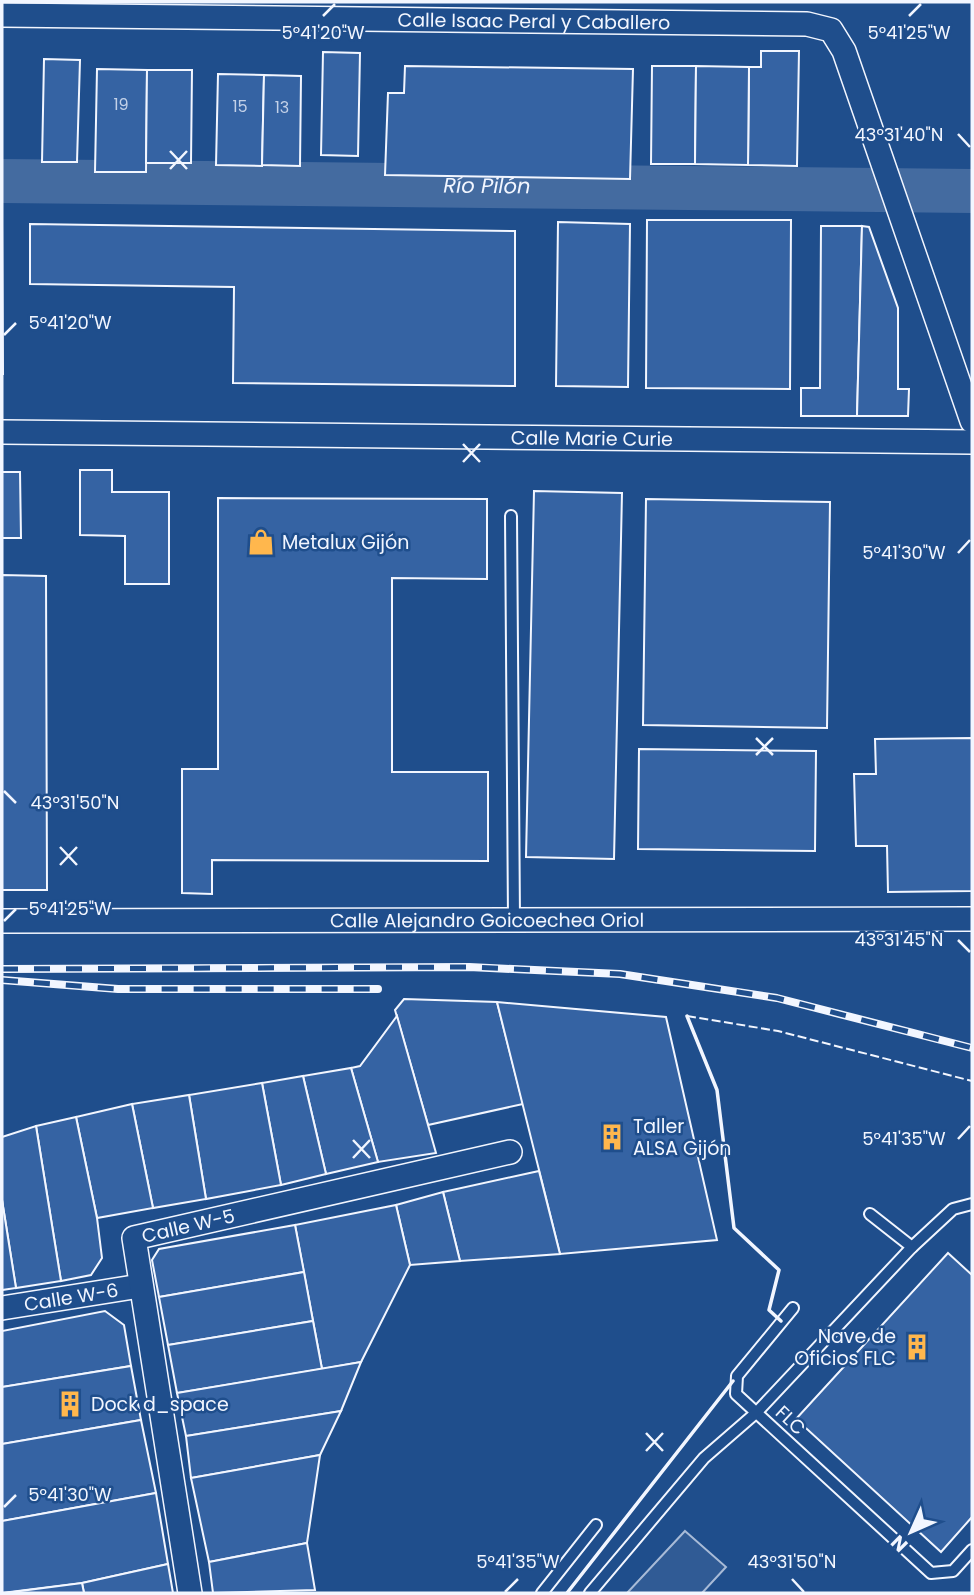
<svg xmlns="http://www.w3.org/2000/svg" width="974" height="1595" viewBox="0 0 974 1595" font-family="Poppins,sans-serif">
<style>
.green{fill:#305b95;stroke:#a8bbd7;stroke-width:2}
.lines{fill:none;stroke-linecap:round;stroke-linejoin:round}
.river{stroke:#446ba0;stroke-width:44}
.building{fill:#3563a3;stroke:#f2f6ff;stroke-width:2}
.lane-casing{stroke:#f2f6ff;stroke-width:14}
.street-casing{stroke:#f2f6ff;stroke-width:26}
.lane{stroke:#1f4e8c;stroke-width:10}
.street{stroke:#1f4e8c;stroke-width:23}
.rail-casing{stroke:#f2f6ff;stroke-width:8}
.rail{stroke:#1f4e8c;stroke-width:5;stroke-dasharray:16;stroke-linecap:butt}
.fence{stroke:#f2f6ff;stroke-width:2;stroke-dasharray:9 3.5;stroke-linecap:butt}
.wall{stroke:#f2f6ff;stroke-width:3.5}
.ticks{fill:none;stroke:#f2f6ff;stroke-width:2.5}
.labels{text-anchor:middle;stroke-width:5;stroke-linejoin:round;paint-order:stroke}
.number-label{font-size:16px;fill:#c3d1e8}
.street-label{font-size:19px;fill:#f2f6ff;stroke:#1f4e8c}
.poi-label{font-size:19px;fill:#f2f6ff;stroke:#1f4e8c;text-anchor:start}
.water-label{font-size:21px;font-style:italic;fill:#f2f6ff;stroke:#1f4e8c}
.ticks-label{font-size:18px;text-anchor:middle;fill:#f2f6ff;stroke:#1f4e8c;stroke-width:5;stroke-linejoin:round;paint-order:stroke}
</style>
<rect width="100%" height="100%" fill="#1f4e8c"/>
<polygon class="green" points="685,1531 726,1567 702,1593 627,1593"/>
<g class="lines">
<path class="river" id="s1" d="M 2,181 L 972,191"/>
</g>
<g class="building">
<polygon points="761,51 799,51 797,166 748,165 749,67 761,67"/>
<polygon points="323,52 360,53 358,156 321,155"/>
<polygon points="44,59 80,60 77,162 42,162"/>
<polygon points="405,66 633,69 630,179 385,175 388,93 404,93"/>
<polygon points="652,66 696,66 695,164 651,164"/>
<polygon points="696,66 749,67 748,165 695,164"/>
<polygon points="97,69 147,70 146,172 95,172"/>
<polygon points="147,70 192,70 191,163 146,163"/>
<polygon points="218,74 264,75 262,166 216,165"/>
<polygon points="264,75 301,76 300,166 262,165"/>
<polygon points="647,220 791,220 790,389 646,388"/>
<polygon points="558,222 630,224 628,387 556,386"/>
<polygon points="2,223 3,374 2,374"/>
<polygon points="30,224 515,231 515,386 233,383 234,287 30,284"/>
<polygon points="821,226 862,226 857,416 801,416 801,388 820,388"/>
<polygon points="862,226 869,227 898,308 898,389 909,389 908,416 857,416"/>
<polygon points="80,470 112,470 112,492 169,492 169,584 125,584 125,536 80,535"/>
<polygon points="2,472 20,472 21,538 2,538"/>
<polygon points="534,491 622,493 614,859 526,857"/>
<polygon points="218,498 487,499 487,579 392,578 392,772 488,772 488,861 212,860 212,894 182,893 182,769 218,769"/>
<polygon points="646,499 830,502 827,728 643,725"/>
<polygon points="2,575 46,576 47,890 2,890"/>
<polygon points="972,738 972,891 888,892 887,846 856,846 854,774 876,774 875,739"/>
<polygon points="639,749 816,751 815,851 638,849"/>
<polygon points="404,999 497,1002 523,1104 428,1125 395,1010"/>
<polygon points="497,1002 666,1017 717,1240 560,1254"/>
<polygon points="397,1016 436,1153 378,1162 351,1068 360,1066"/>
<polygon points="351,1068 378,1162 326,1174 303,1076"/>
<polygon points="303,1076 326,1174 281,1185 262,1083"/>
<polygon points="262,1083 281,1185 206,1199 189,1095"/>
<polygon points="189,1095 206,1199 153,1208 132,1104"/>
<polygon points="132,1104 153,1208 97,1218 76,1117"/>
<polygon points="76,1117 97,1218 102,1258 91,1275 61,1281 36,1126"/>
<polygon points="36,1126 61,1281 16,1288 2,1200 2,1137"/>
<polygon points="539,1171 560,1254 460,1261 443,1192"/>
<polygon points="443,1192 460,1261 410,1265 396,1205"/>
<polygon points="2,1200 16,1288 2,1290"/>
<polygon points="396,1205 410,1265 361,1362 322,1369 295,1225"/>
<polygon points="295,1225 304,1272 159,1297 152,1260 159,1249"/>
<polygon points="948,1253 972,1275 972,1517 941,1552 796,1419"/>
<polygon points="304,1272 313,1321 168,1345 159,1297"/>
<polygon points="105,1311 124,1325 131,1366 2,1387 2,1331"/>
<polygon points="313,1321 322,1369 177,1393 168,1345"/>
<polygon points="361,1362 341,1411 186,1436 177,1393"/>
<polygon points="131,1366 141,1420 2,1444 2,1387"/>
<polygon points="341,1411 320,1455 191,1478 186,1436"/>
<polygon points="141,1420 156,1493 2,1521 2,1444"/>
<polygon points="320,1455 307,1543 209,1562 191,1478"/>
<polygon points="156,1493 168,1564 82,1583 2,1593 2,1521"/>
<polygon points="307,1543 315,1590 213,1593 209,1562"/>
<polygon points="168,1564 173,1593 84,1593 82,1583"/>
<polygon points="82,1583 84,1593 5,1593"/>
</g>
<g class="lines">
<g class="lane-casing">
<g id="lane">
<polyline points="511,516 514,920"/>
<polyline points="870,1214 912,1247 953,1209 972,1204"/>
<polyline points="793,1308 737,1376 736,1394 931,1573 953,1571 972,1550"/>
<polyline points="542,1593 596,1525"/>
<polyline points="590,1593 704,1458 757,1412 912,1247"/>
</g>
</g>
<g class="street-casing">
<g id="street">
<path id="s2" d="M 2,15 L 807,24 L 831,30 L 844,51 L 972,421"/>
<path id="s3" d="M 2,432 L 972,442"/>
<path id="s4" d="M 2,921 L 972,919"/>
<path id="s5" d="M 2,1308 L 140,1286"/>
<path id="s6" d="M 190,1593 L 134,1238 L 510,1152"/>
</g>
</g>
<use href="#lane" class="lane"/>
<use href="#street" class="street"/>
<g class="rail-casing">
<g id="rail">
<polyline points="2,969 469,967 620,974 777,998 972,1048"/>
<polyline points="2,980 118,989 378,989"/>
</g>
</g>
<use href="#rail" class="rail"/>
<polyline class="fence" points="687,1016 778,1031 972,1081"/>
<g class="wall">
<polyline points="687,1016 717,1090 734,1228 779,1270 769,1310 781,1321"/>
<polyline points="567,1593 733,1381"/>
</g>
</g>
<path class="ticks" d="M 323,16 L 335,4M 909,16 L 921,4M 958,134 L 970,147M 170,151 L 187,169M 170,169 L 187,151M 4,335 L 16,323M 463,444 L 480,462M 463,462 L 480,444M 958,553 L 970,540M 756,738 L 773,755M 756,755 L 773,738M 4,791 L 16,803M 60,847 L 77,865M 60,865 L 77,847M 4,921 L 16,909M 958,940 L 970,952M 958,1139 L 970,1126M 353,1140 L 370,1158M 353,1158 L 370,1140M 646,1433 L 663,1451M 646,1451 L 663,1433M 4,1507 L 16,1495M 792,1579 L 804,1592M 505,1592 L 518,1579"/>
<defs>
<g id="shop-bare" transform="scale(2.1)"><path d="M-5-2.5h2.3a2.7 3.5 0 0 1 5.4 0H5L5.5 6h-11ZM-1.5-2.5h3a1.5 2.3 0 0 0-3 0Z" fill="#ffb74d" stroke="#1f4e8c" stroke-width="2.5" paint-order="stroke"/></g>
<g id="building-bare" transform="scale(2.1)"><path d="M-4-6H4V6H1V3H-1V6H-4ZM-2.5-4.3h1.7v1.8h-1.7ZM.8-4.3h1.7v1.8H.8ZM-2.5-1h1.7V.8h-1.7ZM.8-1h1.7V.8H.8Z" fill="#ffb74d" stroke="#1f4e8c" stroke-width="2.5" paint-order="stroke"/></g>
</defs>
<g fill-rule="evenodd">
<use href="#shop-bare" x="261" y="542"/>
<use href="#building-bare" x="612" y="1137"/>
<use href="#building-bare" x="917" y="1347"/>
<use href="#building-bare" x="70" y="1404"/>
</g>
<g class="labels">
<g class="number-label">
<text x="121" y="110">19</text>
<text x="240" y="112">15</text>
<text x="282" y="113">13</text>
</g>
<g class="street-label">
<text dy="7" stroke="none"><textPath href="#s2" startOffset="532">Calle Isaac Peral y Caballero</textPath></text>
<text dy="7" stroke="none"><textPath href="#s3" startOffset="590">Calle Marie Curie</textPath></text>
<text dy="7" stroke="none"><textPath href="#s4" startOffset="485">Calle Alejandro Goicoechea Oriol</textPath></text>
<text dy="7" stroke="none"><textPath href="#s6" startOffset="415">Calle W-5</textPath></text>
<text dy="7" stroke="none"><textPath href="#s5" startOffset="70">Calle W-6</textPath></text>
<text transform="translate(791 1420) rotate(43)" y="7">FLC</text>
</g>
<g class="poi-label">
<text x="282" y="549">Metalux Gijón</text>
<text x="633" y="1133">Taller<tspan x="633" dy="22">ALSA Gijón</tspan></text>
<text x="896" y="1343" text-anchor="end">Nave de<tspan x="896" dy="22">Oficios FLC</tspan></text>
<text x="91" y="1411">Dock d_space</text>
</g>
<g class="water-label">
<text dy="7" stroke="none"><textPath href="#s1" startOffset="485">Río Pilón</textPath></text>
</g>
</g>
<g class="ticks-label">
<text x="323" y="39">5°41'20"W</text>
<text x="909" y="39">5°41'25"W</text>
<text x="899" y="141">43°31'40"N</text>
<text x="70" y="329">5°41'20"W</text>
<text x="904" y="559">5°41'30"W</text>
<text x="75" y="809">43°31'50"N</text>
<text x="70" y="915">5°41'25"W</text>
<text x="899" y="946">43°31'45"N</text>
<text x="904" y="1145">5°41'35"W</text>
<text x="70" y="1501">5°41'30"W</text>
<text x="518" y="1568">5°41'35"W</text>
<text x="792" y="1568">43°31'50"N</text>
</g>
<rect width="974" height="1595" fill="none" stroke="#f2f6ff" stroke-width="7"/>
<g transform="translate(911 1532) rotate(225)" stroke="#1f4e8c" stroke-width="5" paint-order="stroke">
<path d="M0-5L12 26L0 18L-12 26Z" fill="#f2f6ff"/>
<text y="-10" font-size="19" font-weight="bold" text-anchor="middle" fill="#f2f6ff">N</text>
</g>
</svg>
